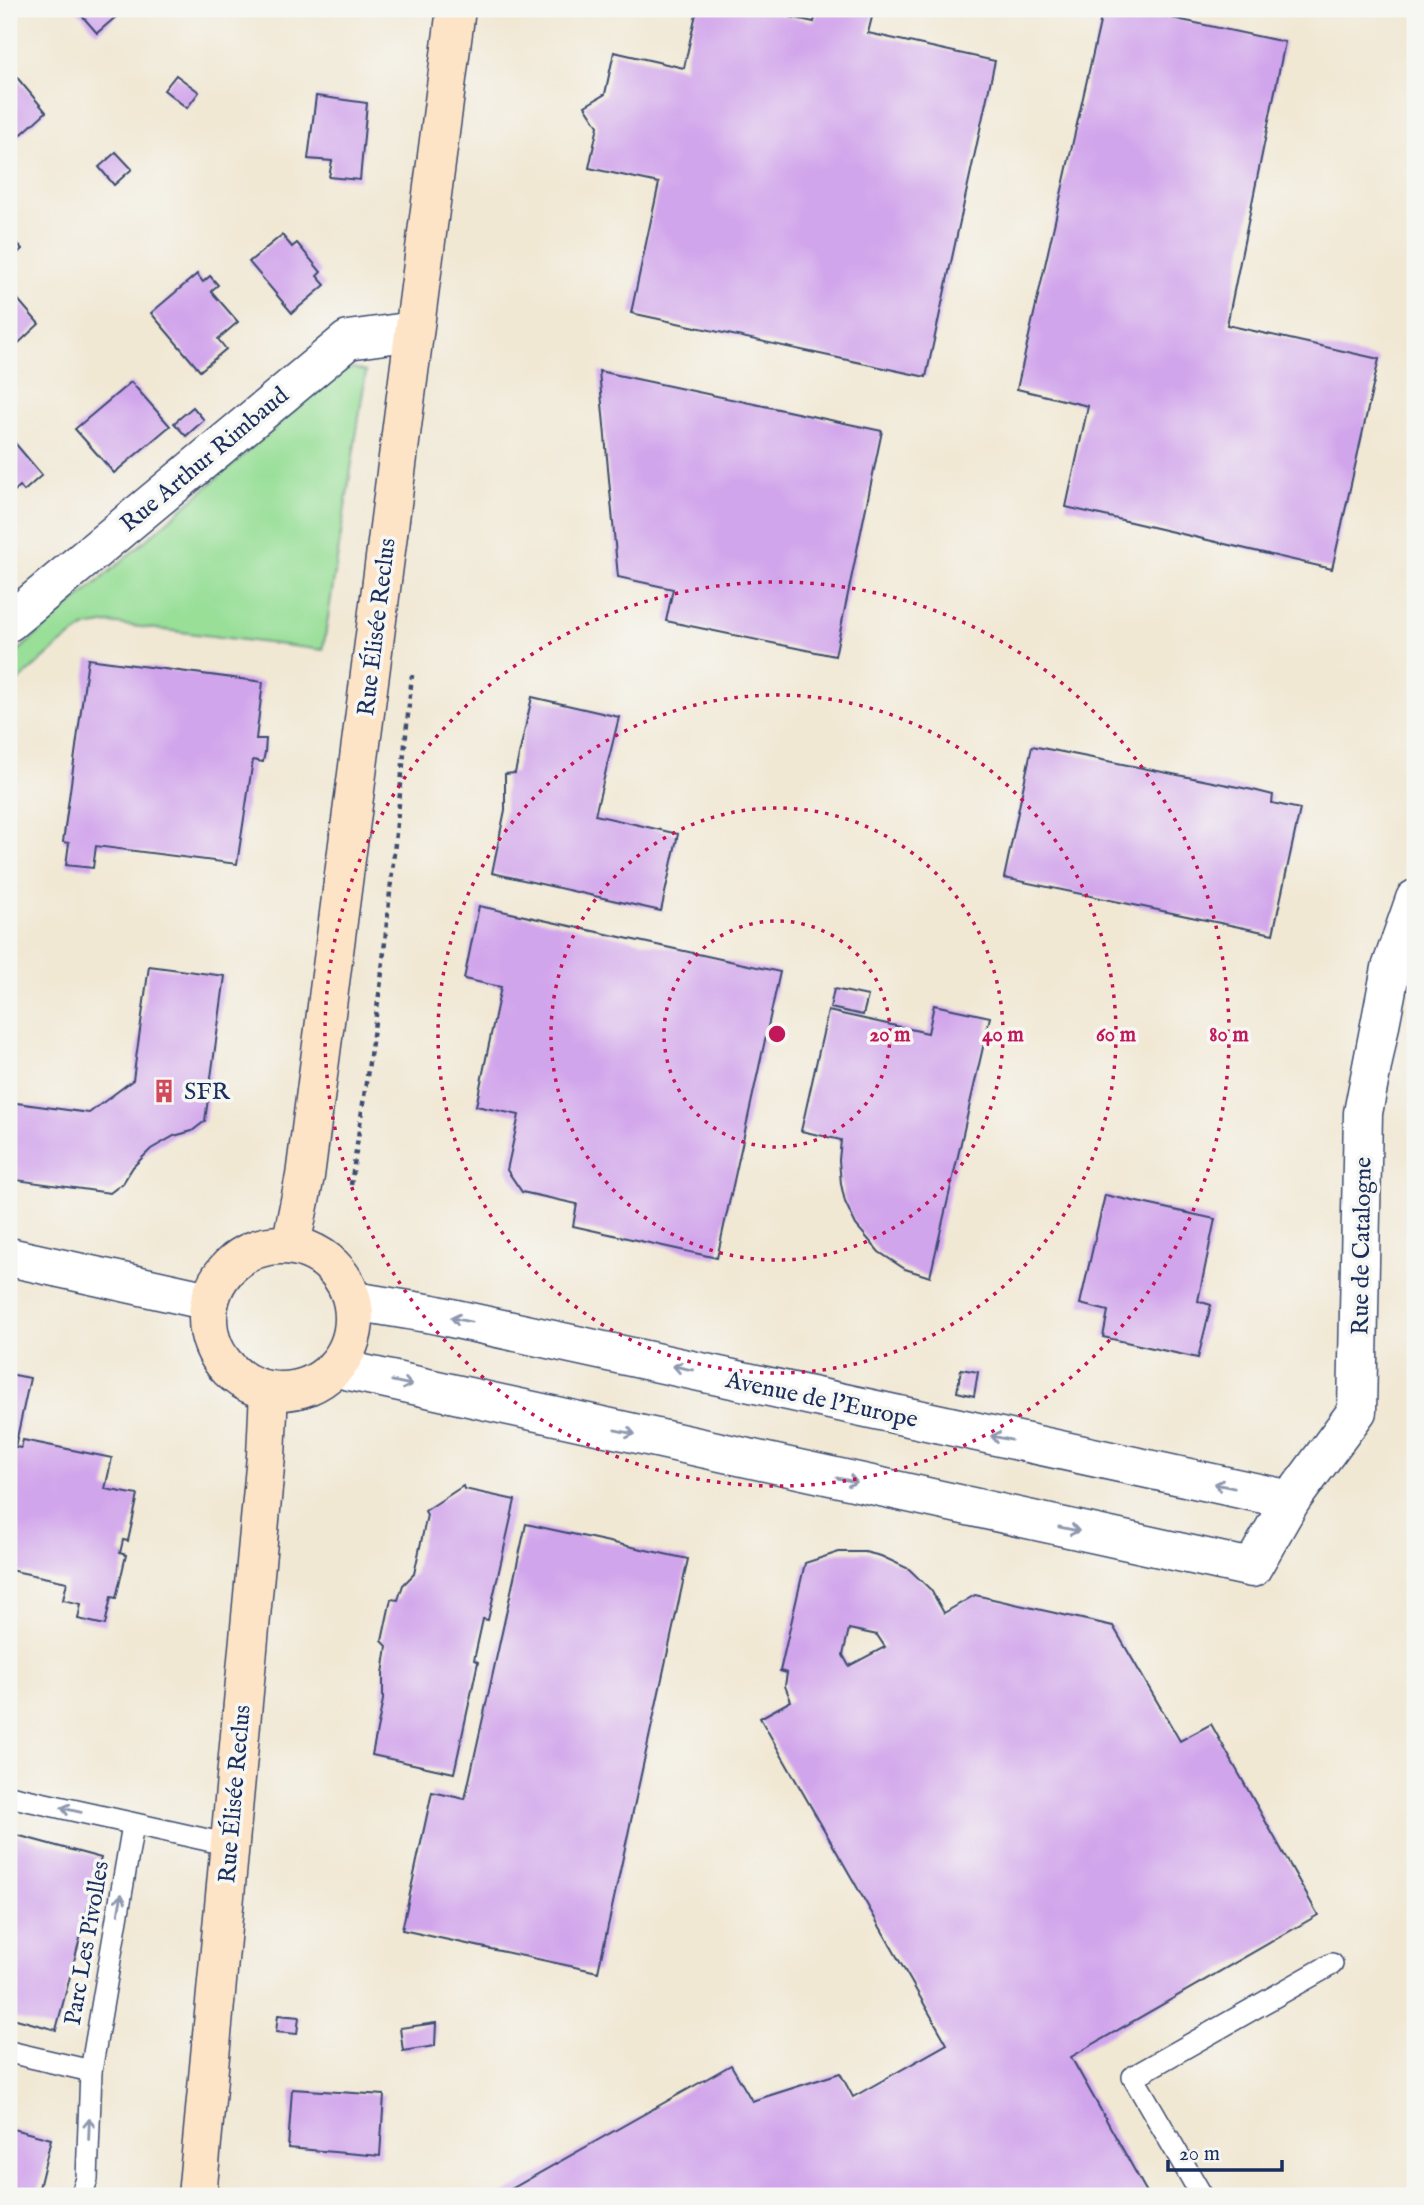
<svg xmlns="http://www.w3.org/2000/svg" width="1424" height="2205" viewBox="0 0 1424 2205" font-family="'IM FELL English',serif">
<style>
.green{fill:#99df98;stroke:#5a877b;stroke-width:2}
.building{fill:#d1a5eb;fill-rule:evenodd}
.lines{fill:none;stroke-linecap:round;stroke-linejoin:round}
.lane-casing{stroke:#3b4b70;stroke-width:24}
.street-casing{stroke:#3b4b70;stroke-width:41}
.secondary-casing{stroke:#3b4b70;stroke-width:41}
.path{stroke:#3b4b70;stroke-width:4.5;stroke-dasharray:5 5;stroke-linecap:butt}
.lane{stroke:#fff;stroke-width:21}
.street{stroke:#fff;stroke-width:38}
.secondary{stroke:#fee4c6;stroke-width:38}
.oneway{stroke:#8d97ae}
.ring{fill:none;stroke:#c2185b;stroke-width:3.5;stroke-dasharray:3.5 7}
.labels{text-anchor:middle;stroke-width:7;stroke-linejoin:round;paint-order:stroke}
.street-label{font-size:24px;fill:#1b2f5e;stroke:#f6f6f2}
.poi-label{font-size:24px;fill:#1b2f5e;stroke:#f6f6f2;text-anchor:start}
.centre{fill:#c2185b;stroke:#f6f6f2;stroke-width:3.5}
.ring-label{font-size:21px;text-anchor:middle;font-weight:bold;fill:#c2185b;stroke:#f6f6f2;stroke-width:7;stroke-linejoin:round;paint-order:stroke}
</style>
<rect width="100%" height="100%" fill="#f6f6f2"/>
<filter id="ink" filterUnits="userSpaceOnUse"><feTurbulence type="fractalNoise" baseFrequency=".0143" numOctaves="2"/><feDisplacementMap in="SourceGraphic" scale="14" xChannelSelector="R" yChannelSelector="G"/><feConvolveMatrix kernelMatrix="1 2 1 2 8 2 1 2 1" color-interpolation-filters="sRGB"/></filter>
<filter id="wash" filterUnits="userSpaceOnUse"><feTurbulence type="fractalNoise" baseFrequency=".00686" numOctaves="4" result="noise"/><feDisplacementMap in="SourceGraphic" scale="28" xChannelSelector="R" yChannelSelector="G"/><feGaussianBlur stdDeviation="1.57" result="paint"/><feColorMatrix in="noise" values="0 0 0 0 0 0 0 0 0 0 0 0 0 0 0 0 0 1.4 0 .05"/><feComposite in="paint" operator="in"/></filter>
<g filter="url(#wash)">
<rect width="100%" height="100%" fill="#f1e8d4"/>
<polygon class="green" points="352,368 366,372 323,650 109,623 86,627 63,642 9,689 9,659 338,373"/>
<g id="blocks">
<g class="building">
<polygon points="76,9 125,9 97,33"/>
<polygon points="697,9 754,9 814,22 817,9 874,9 868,33 995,61 926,377 631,313 659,183 589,168 598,126 585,106 605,94 614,52 684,68"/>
<polygon points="1103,9 1130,9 1285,42 1227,325 1379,359 1332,569 1066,507 1088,406 1017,389"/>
<polygon points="14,74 46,112 13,142 9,137 9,79"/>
<polygon points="176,75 199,92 187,108 164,90"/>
<polygon points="316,96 367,103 360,180 329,177 332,161 308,159"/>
<polygon points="116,152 132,169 114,185 99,167"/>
<polygon points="9,234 22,249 9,261"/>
<polygon points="282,235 292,247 297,243 321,272 317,276 325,285 292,313 249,262"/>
<polygon points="197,274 203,282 210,276 218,285 211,291 238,322 218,339 226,349 200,371 151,313"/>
<polygon points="9,289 39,324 9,352"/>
<polygon points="599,371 882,431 835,656 666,621 673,589 618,577"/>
<polygon points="131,382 170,426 114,473 75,429"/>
<polygon points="193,407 204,420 186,436 174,423"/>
<polygon points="9,436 42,475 24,491 20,486 9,496"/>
<polygon points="88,659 263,682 256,739 266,739 265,752 263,762 253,760 237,864 96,846 93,868 66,865 69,843 63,842"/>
<polygon points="532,697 619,717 595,815 678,834 661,911 492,873 505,810 505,774 515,773"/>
<polygon points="1032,746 1253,790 1273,795 1272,803 1300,809 1273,934 1004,878"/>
<polygon points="479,906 780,972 717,1258 573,1226 577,1204 522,1192 507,1170 519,1115 476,1106 501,987 464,979"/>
<polygon points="149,966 225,976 205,1121 192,1131 174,1136 151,1149 133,1167 123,1183 110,1193 9,1179 9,1102 89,1113 133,1080"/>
<polygon points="834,989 868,996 863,1015 830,1008"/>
<polygon points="934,1005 990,1017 930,1277 905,1269 879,1252 856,1225 845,1202 841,1184 839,1160 841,1140 801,1131 828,1011 928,1033"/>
<polygon points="1105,1195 1215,1219 1198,1301 1211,1305 1198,1358 1103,1337 1108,1311 1080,1304"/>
<polygon points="961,1369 978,1372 974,1396 957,1392"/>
<polygon points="9,1374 30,1378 15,1447 21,1448 23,1440 112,1458 105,1489 138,1495 128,1541 123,1540 120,1553 126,1555 116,1598 111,1597 105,1625 78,1619 81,1604 63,1600 67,1582 9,1570"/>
<polygon points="463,1486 464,1489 515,1500 488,1620 483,1619 474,1660 478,1662 454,1773 372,1755 383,1700 383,1674 387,1646 382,1641 391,1599 398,1600 403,1585 414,1574 427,1515 425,1511"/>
<polygon points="526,1524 688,1559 598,1972 402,1930 432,1792 465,1799"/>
<path d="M 839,1552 L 865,1552 L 881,1556 L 909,1569 L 931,1590 L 944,1613 L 975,1595 L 1113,1626 L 1180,1741 L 1211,1724 L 1318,1915 L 1071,2057 L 1149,2196 L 499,2196 L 731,2065 L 752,2101 L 840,2073 L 853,2097 L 947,2044 L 760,1718 L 791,1701 L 785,1686 L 787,1673 L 780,1671 L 805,1563 ZM 849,1629 L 877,1635 L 885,1647 L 849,1666 L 843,1655 Z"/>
<polygon points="9,1833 101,1858 56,2030 9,2017"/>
<polygon points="278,2015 299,2017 297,2034 276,2032"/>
<polygon points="436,2023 435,2046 403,2051 400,2028"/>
<polygon points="292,2089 384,2095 380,2156 288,2148"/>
<polygon points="9,2128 51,2139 37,2196 9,2196"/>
</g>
</g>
</g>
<g filter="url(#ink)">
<use href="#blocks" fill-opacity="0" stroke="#3b4b70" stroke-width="2"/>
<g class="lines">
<g class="lane-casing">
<g id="lane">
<polyline points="9,1796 230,1845"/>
<polyline points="9,2052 91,2071"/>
<polyline points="81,2196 87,2179 91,2071 133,1825"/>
<polyline points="1202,2196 1133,2077 1332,1964"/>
</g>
</g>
<g class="street-casing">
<g id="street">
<polyline points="9,622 348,340 414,331"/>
<polyline points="9,1257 209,1301"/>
<polyline points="354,1301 433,1314 1291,1500"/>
<polyline points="336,1368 1252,1568 1291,1500 1357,1411 1363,1113 1391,968 1415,899"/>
</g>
</g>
<g class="secondary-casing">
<g id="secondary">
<circle cx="281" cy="1318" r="73"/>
<polyline points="291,1245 305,1176 456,9"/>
<polyline points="197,2196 266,1456 269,1391"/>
</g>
</g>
<polyline class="path" points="351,1185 381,981 412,675"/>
<use href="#lane" class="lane"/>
<use href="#street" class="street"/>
<use href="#secondary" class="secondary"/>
</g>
<defs><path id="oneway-shaft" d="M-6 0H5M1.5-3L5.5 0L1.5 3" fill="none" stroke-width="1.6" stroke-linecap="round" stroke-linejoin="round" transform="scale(1.75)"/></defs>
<g class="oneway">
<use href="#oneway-shaft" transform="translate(461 1320) rotate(-168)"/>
<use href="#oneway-shaft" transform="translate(683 1368) rotate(-168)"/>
<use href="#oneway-shaft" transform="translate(402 1383) rotate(12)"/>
<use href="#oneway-shaft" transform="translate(625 1432) rotate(12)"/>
<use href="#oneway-shaft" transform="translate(1001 1438) rotate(-168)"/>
<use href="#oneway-shaft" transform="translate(847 1480) rotate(12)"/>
<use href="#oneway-shaft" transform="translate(1224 1486) rotate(-168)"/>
<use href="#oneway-shaft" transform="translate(1069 1529) rotate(12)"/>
<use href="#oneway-shaft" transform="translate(71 1810) rotate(-167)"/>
<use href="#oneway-shaft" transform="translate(120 1904) rotate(-80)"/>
<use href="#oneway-shaft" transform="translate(89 2129) rotate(-88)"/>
</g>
</g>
<g class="ring">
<circle cx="777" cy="1034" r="113"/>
<circle cx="777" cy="1034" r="226"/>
<circle cx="777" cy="1034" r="339"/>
<circle cx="777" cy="1034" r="452"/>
</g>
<defs>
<g id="building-bare" transform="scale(1.89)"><path d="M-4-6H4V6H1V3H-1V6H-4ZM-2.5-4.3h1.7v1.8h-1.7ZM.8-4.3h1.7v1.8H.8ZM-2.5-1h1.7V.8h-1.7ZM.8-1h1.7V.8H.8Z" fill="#d1495b" stroke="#f6f6f2" stroke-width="2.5" paint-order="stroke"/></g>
</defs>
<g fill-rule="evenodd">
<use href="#building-bare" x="164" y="1091"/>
</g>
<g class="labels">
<g class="street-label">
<text transform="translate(204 459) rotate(-40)" y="8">Rue Arthur Rimbaud</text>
<text transform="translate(376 627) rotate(-83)" y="8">Rue Élisée Reclus</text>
<text transform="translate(1361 1246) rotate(-89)" y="8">Rue de Catalogne</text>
<text transform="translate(822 1399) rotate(12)" y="8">Avenue de l'Europe</text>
<text transform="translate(234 1794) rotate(-85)" y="8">Rue Élisée Reclus</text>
<text transform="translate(86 1943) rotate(-80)" y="8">Parc Les Pivolles</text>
</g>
<g class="poi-label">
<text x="184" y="1099">SFR</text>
</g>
</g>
<circle cx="777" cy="1034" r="10" class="centre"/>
<g class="ring-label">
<text x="890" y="1041">20 m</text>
<text x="1003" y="1041">40 m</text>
<text x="1116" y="1041">60 m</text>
<text x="1229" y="1041">80 m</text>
</g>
<rect width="1424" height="2205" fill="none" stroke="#f6f6f2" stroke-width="35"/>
<path d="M1168 2160v10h114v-10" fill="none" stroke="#1b2f5e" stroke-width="3.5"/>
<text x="1179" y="2160" font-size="21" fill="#1b2f5e" stroke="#f6f6f2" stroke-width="5" paint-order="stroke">20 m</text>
</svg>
